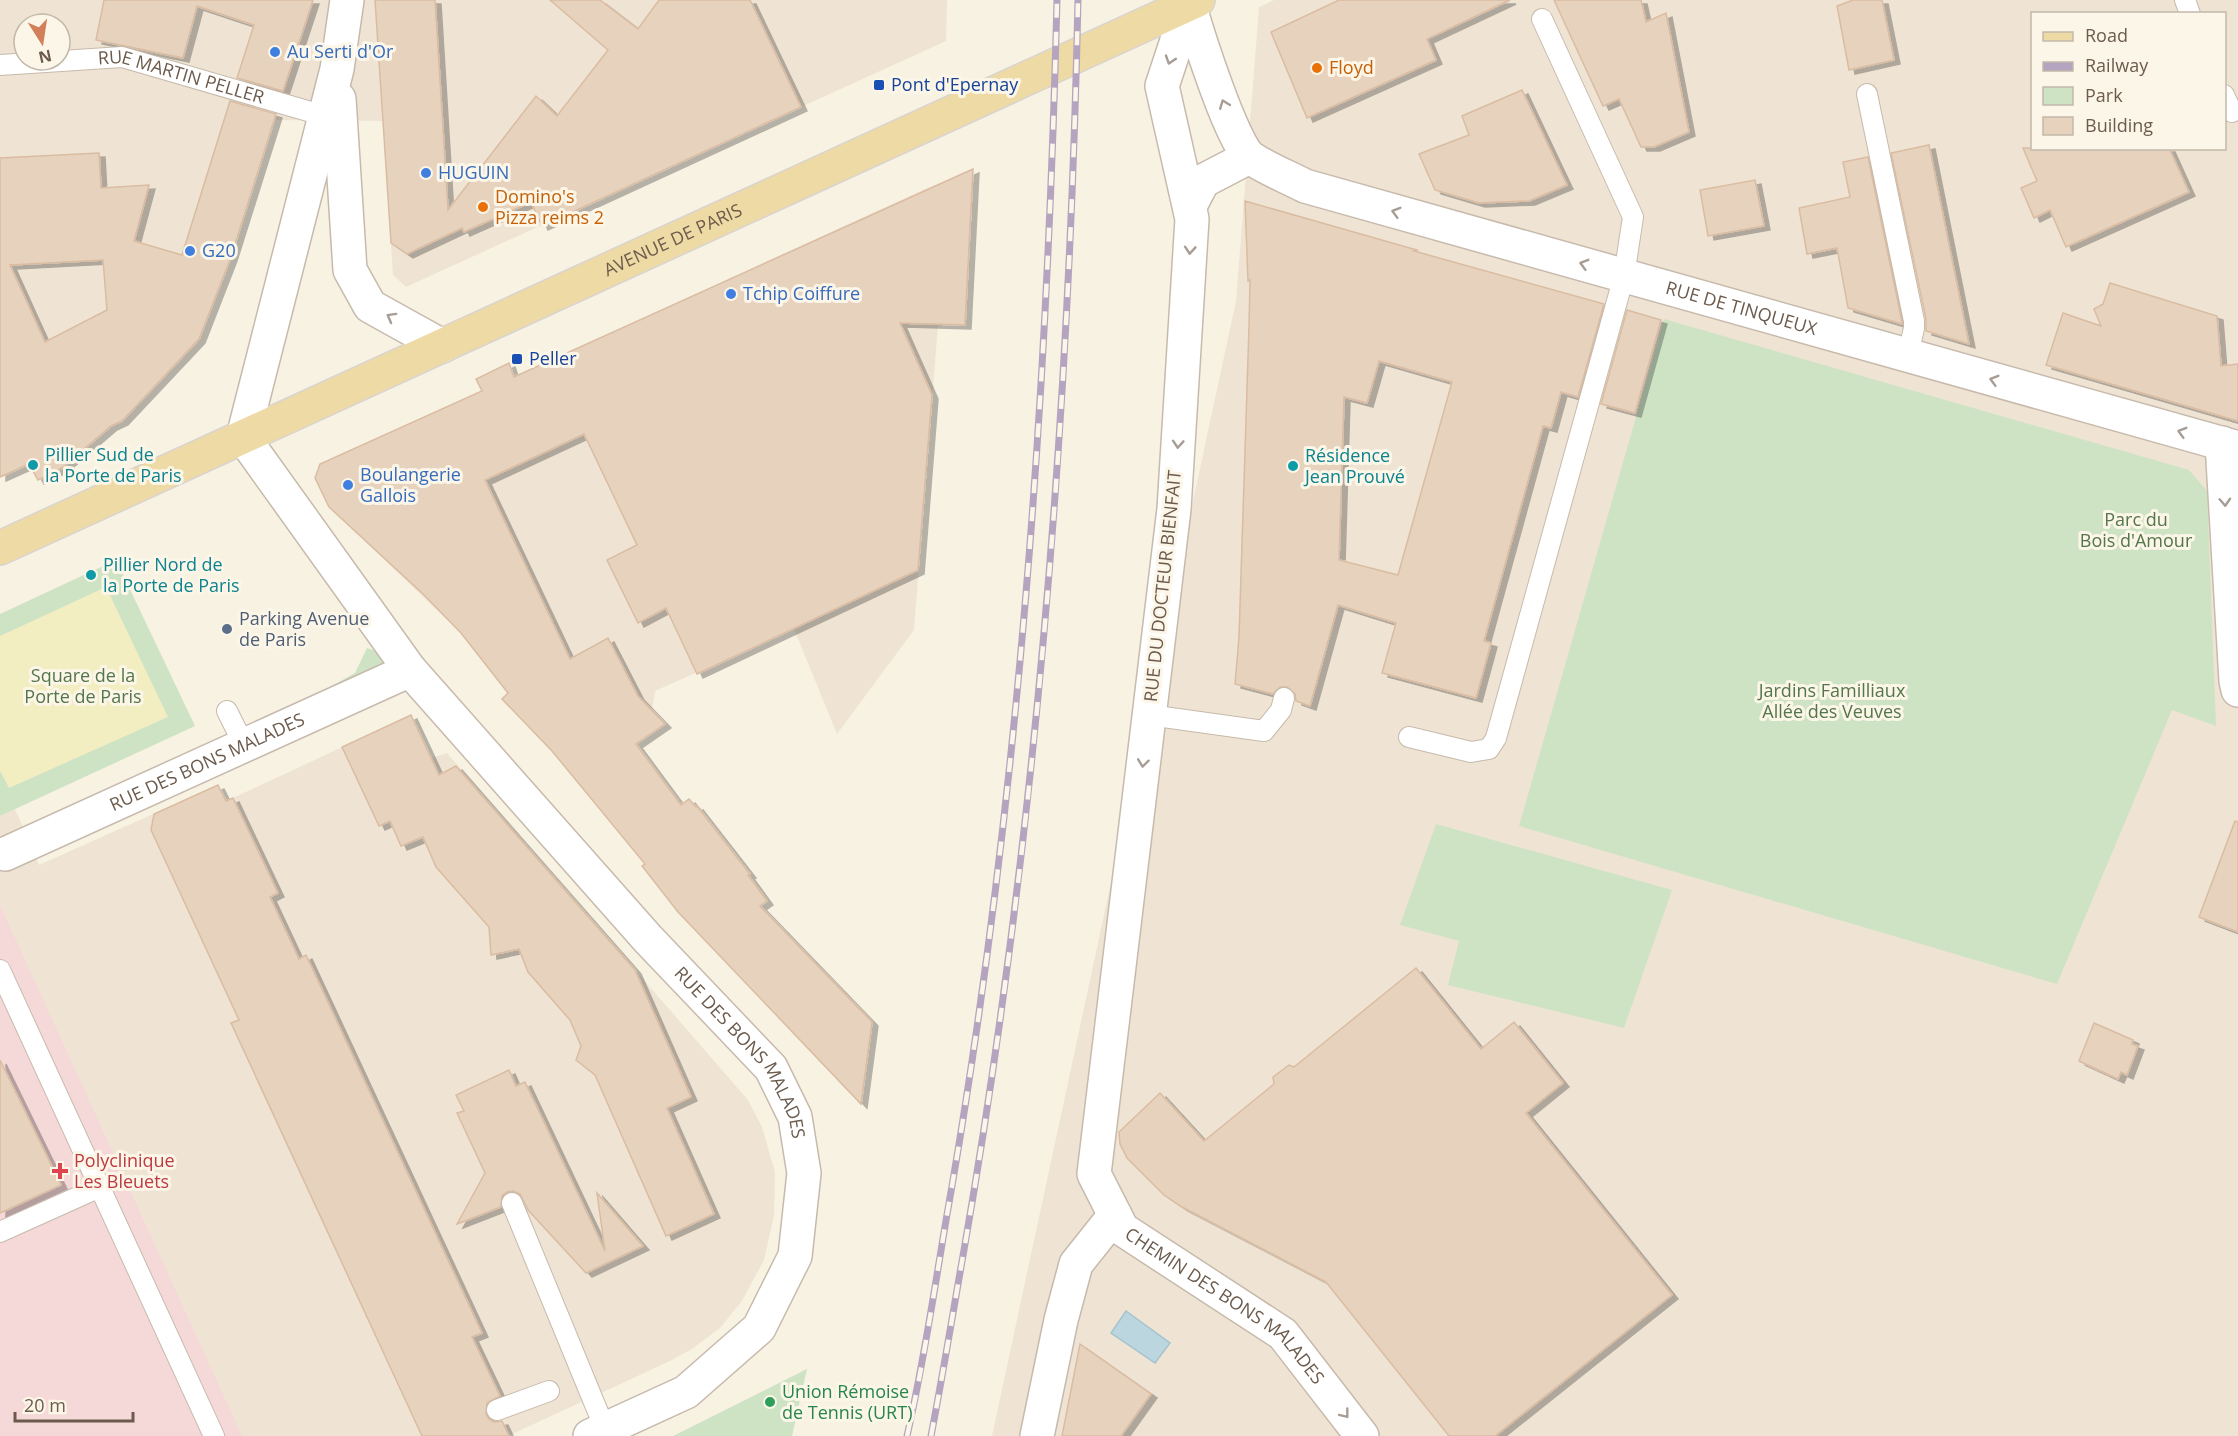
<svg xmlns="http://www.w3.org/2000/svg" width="2238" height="1436" viewBox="0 0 2238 1436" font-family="'Open Sans',sans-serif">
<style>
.residential{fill:#efe4d3;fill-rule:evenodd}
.medical{fill:#f5d8d8}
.green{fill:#cee3c4}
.sand{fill:#f3edc2}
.water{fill:#bbd6de;stroke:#a3c3cf;stroke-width:1.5}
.building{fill:#e7d2bd;stroke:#dabca2;stroke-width:1.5;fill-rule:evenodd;filter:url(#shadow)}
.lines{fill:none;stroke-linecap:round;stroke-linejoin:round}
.service-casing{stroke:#c7baac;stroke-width:22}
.minor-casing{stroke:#c7baac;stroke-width:36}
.tertiary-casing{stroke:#c7baac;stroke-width:36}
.primary-casing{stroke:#d9d4d1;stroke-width:36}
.service{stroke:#fff;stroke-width:20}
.minor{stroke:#fff;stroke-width:33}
.tertiary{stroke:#fff;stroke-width:33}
.primary{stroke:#eedaa4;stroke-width:33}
.rail-casing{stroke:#b5a4bf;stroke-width:7}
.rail{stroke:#fcf6e8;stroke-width:4.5;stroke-dasharray:14;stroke-linecap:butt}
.oneway{stroke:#a79d94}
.shop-dot{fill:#3f7fe0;stroke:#fcf6e8;stroke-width:2}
.food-dot{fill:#e8710a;stroke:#fcf6e8;stroke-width:2}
.transit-dot{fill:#1a4fb4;stroke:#fcf6e8;stroke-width:2}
.culture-dot{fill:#0f9aa8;stroke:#fcf6e8;stroke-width:2}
.service-dot{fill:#5c6f8a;stroke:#fcf6e8;stroke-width:2}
.health-dot{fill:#e0444e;stroke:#fcf6e8;stroke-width:2}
.leisure-dot{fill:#2e9e5b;stroke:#fcf6e8;stroke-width:2}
.labels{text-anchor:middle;stroke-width:6;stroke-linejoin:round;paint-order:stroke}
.shop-label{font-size:18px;fill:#366cbe;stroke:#fcf6e8;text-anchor:start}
.food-label{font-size:18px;fill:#c56008;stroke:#fcf6e8;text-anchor:start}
.street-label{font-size:18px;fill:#6c5b4d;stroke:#fcf6e8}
.transit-label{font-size:18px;fill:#164399;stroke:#fcf6e8;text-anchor:start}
.culture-label{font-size:18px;fill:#0d838f;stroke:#fcf6e8;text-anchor:start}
.park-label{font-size:18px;fill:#53764a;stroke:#fcf6e8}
.service-label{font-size:18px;fill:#4e5e75;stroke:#fcf6e8;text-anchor:start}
.health-label{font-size:18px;fill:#be3a42;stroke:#fcf6e8;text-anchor:start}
.leisure-label{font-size:18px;fill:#27864d;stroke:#fcf6e8;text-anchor:start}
</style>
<defs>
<filter id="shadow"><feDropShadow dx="6" dy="4" stdDeviation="0" flood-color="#0004"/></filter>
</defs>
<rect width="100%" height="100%" fill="#f8f2e3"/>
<g class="residential">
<path d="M 0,0 L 947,0 L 946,41 L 406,287 L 393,275 L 383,121 L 274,120 L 199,339 L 111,426 L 0,476 ZM 24,24 L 60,24 L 60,60 L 24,60 Z"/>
<path d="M 1274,0 L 2238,0 L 2238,1436 L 992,1436 L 1236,301 L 1259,7 ZM 2032,14 L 2224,14 L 2224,148 L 2032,148 Z"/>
<polygon points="973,169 965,325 938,325 914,630 837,734 794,629 655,691 652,710 568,771 552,751 502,699 508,693 461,633 329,507 333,459 925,189"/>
<polygon points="411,715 431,758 447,753 748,1100 762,1127 775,1172 774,1216 764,1260 742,1301 720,1328 692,1349 670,1361 508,1436 0,1436 0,816 15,809 39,865 218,785 225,800 233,798"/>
</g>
<polygon class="medical" points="0,905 242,1436 0,1436"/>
<g class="green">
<polygon points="1664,319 2189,470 2207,491 2216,726 2172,710 2057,984 1519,826"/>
<polygon points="116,560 195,726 0,816 0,614"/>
<polygon points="367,648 380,652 390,667 335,696 328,688 355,673"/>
<polygon points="1436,824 1672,890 1624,1028 1448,985 1459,941 1400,925"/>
<polygon points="807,1369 792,1436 673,1436"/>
</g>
<polygon class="sand" points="106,587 168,717 9,788 0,771 0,636"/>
<polygon class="water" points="1126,1311 1170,1343 1155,1363 1111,1333"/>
<g class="building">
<polygon points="104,0 313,0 283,91 237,78 254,25 197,6 183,58 96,40"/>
<polygon points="375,0 435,0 448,210 536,96 557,116 608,50 550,0 600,0 638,29 659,0 750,0 801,107 542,226 531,202 464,232 462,228 407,254 391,243"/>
<polygon points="1339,0 1510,0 1427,39 1436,60 1307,118 1271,32"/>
<polygon points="1554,0 1641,0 1646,22 1666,13 1689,132 1654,147 1641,147 1619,99 1603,106"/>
<polygon points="1853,0 1882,0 1894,60 1849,70 1837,6"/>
<polygon points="1522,90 1567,185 1529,201 1479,203 1435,190 1419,154 1469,135 1462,116"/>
<path d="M 230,101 L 276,114 L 231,257 L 199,339 L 122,421 L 111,426 L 62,468 L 38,480 L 29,464 L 0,477 L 0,158 L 99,153 L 101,188 L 149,185 L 134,241 L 182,255 ZM 103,260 L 107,310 L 45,342 L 10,265 Z"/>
<polygon points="1929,145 1932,160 1969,344 1926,331 1926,319 1891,153"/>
<polygon points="2023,148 2169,148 2189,192 2066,247 2050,210 2034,218 2021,188 2037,181"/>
<polygon points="1868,157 1902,322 1902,324 1848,308 1837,248 1807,254 1799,208 1850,197 1843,162"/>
<polygon points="973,169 965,325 900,323 932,395 918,570 697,674 666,608 638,623 607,560 637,545 584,434 485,480 570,659 608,638 638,696 665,724 636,744 681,805 689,799 696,807 697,806 750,874 748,875 767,901 760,906 872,1022 861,1104 678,912 642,866 645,864 552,751 502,699 508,693 461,633 423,594 329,507 315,478 320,464 482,391 476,379 509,363 514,377"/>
<polygon points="1755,180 1764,226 1708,236 1700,190"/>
<path d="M 1245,201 L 1417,250 L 1414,251 L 1604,304 L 1578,397 L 1561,392 L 1551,428 L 1543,426 L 1484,641 L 1491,643 L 1476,698 L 1382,673 L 1396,623 L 1338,605 L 1310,706 L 1296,701 L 1295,694 L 1287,687 L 1280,687 L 1273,694 L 1235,684 L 1239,637 L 1249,326 L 1250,280 L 1248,281 ZM 1379,361 L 1452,382 L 1398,575 L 1339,560 L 1344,397 L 1367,403 Z"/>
<polygon points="2110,283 2217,316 2221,366 2238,364 2238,421 2046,365 2063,313 2101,326 2094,309 2103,304"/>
<polygon points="1627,310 1661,320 1635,413 1601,404"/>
<polygon points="411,715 439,775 456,766 635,970 691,1097 667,1108 714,1214 666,1236 595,1075 576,1060 581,1046 570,1020 528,972 519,949 491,955 489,927 436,867 423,837 401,846 390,821 379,826 342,747"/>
<polygon points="218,785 226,801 233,798 278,893 270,897 299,959 306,955 482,1333 472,1337 500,1396 487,1403 486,1414 489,1419 494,1422 502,1421 509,1436 422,1436 231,1023 239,1020 151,830 154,814"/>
<polygon points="2235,821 2238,822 2238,932 2199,917"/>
<polygon points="1416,968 1481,1049 1514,1022 1563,1083 1526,1113 1672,1295 1495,1436 1449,1436 1326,1282 1182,1207 1164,1195 1127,1158 1120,1144 1119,1132 1160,1093 1204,1141 1274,1084 1273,1077 1289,1065 1294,1067"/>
<polygon points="2094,1023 2133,1040 2132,1044 2138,1046 2127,1075 2121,1072 2118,1079 2079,1061"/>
<polygon points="0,1060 61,1185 0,1213"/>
<polygon points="509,1070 516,1086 525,1082 605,1251 597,1193 643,1246 586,1273 528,1210 520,1194 513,1191 507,1192 502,1196 501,1207 457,1224 485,1173 457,1113 464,1111 456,1095"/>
<polygon points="1080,1344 1151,1394 1121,1436 1062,1436"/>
</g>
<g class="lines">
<g class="service-casing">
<g id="service">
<polyline points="2185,0 2190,14"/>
<path id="s1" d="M 0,65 L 122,57 L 325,116"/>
<polyline points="1867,94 1914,321 1914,328 1908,355"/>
<polyline points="2224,95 2232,112"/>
<polyline points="227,711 244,745"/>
<polyline points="1149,715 1264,731 1281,710 1284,698"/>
<polyline points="1409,737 1471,752 1489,749 1496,738 1624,276 1633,217 1542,19"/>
<polyline points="0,970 214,1436"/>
<polyline points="512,1203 605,1429"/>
<polyline points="0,1232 100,1187"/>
<polyline points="497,1410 549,1391"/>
</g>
</g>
<g class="minor-casing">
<g id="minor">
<path id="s2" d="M 347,0 L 337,69 L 243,437 L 410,670 L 648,939 L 771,1068 L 795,1117 L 804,1173 L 795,1256 L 759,1328 L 686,1392 L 590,1436"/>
<polyline points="339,99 350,270 370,306 442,346"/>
<polyline points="2222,443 2236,681 2238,690"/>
<path id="s3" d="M 5,854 L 410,670"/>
<polyline points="1037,1436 1061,1320 1076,1264 1115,1215"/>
</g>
</g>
<g class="tertiary-casing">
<g id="tertiary">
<path id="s4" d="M 1189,4 L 1162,86 L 1192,219 L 1174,509 L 1094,1174 L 1122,1229 L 1283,1334 L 1362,1436"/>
<path id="s5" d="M 1189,4 C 1197,32 1232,144 1251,158 C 1267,169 1288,177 1305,186 L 2238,448"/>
<polyline points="1190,206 1203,181 1249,157"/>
</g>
</g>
<g class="primary-casing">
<g id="primary">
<path id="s6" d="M 0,548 L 1198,0"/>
</g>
</g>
<use href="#service" class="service"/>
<use href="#minor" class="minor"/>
<use href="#tertiary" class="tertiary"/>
<use href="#primary" class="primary"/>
<g class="rail-casing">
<g id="rail">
<path d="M 907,1436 C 926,1354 937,1269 952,1186 C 1019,794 1047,397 1057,0"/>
<path d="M 931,1436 C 943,1374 953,1312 964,1250 C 1036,837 1069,419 1078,0"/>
</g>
</g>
<use href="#rail" class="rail"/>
</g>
<defs><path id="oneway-chevron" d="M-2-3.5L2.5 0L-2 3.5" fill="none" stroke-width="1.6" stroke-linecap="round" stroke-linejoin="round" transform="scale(1.5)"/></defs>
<g class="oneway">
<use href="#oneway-chevron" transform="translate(1170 60) rotate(108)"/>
<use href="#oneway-chevron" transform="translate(1224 104) rotate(-111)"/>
<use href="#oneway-chevron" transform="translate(1396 212) rotate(-164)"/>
<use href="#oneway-chevron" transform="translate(1190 250) rotate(94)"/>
<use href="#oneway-chevron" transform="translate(1584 264) rotate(-164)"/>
<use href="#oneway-chevron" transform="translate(391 317) rotate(-151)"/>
<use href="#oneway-chevron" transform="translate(1994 380) rotate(-164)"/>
<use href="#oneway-chevron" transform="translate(2182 432) rotate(-164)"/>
<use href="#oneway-chevron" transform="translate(1178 444) rotate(94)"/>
<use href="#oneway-chevron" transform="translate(2225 502) rotate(87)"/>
<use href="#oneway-chevron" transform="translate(1143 763) rotate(97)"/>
<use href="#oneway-chevron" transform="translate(1345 1414) rotate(52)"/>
</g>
<g class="shop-dot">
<circle cx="275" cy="52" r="6"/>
<circle cx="426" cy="173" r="6"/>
<circle cx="190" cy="251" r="6"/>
<circle cx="731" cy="294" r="6"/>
<circle cx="348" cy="485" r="6"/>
</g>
<g class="food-dot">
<circle cx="1317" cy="68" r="6"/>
<circle cx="483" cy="207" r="6"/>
</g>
<g class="transit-dot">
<rect x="873" y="79" width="12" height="12" rx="3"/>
<rect x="511" y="353" width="12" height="12" rx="3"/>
</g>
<g class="culture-dot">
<circle cx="33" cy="465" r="6"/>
<circle cx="1293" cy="466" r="6"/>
<circle cx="91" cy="575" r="6"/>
</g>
<circle class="service-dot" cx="227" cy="629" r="6"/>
<path class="health-dot" d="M57 1162h6v6h6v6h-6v6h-6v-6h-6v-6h6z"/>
<circle class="leisure-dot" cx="770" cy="1402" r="6"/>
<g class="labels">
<g class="shop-label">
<text x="287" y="58">Au Serti d'Or</text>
<text x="438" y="179">HUGUIN</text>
<text x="202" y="257">G20</text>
<text x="743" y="300">Tchip Coiffure</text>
<text x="360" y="481">Boulangerie<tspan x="360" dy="21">Gallois</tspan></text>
</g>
<g class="food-label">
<text x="1329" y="74">Floyd</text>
<text x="495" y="203">Domino's<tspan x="495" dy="21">Pizza reims 2</tspan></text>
</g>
<g class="street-label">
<text dy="6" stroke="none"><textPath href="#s1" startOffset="184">RUE MARTIN PELLER</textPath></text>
<text dy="6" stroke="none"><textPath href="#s6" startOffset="740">AVENUE DE PARIS</textPath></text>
<text dy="6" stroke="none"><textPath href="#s5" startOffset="681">RUE DE TINQUEUX</textPath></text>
<text transform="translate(1163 586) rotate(-84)" y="6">RUE DU DOCTEUR BIENFAIT</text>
<text dy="6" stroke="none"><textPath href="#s3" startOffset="222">RUE DES BONS MALADES</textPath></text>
<text dy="6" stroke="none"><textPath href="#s2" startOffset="1244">RUE DES BONS MALADES</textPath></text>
<text dy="6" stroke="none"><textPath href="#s4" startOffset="1374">CHEMIN DES BONS MALADES</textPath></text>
</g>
<g class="transit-label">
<text x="891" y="91">Pont d'Epernay</text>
<text x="529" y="365">Peller</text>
</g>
<g class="culture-label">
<text x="45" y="461">Pillier Sud de<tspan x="45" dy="21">la Porte de Paris</tspan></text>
<text x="1305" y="462">Résidence<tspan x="1305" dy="21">Jean Prouvé</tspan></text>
<text x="103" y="571">Pillier Nord de<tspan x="103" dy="21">la Porte de Paris</tspan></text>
</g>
<g class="park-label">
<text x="2136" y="526">Parc du<tspan x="2136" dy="21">Bois d'Amour</tspan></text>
<text x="83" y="682">Square de la<tspan x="83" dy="21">Porte de Paris</tspan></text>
<text x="1832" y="697">Jardins Familliaux<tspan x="1832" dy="21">Allée des Veuves</tspan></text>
</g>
<g class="service-label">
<text x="239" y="625">Parking Avenue<tspan x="239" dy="21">de Paris</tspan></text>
</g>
<g class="health-label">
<text x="74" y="1167">Polyclinique<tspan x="74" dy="21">Les Bleuets</tspan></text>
</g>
<g class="leisure-label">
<text x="782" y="1398">Union Rémoise<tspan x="782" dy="21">de Tennis (URT)</tspan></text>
</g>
</g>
<rect x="2031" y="12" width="195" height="138" fill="#fcf6e8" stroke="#c2b8aa" stroke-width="1.5"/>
<rect x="2043" y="32" width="30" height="9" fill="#eedaa4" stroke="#c2b8aa" stroke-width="1.5"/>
<text x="2085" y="42" font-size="18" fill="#6c5b4d">Road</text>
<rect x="2043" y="62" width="30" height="9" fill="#b5a4bf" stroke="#c2b8aa" stroke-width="1.5"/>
<text x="2085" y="72" font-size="18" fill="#6c5b4d">Railway</text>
<rect x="2043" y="87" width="30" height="18" fill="#cee3c4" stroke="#c2b8aa" stroke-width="1.5"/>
<text x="2085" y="102" font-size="18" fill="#6c5b4d">Park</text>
<rect x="2043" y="117" width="30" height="18" fill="#e7d2bd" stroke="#c2b8aa" stroke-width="1.5"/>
<text x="2085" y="132" font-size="18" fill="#6c5b4d">Building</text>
<g transform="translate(42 42) rotate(168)"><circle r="28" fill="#fcf6e8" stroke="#c2b8aa" stroke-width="1.5"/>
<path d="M0-4.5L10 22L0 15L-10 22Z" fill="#d18059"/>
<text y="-9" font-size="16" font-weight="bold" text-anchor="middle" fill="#6c5b4d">N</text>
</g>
<path d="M15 1412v9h118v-9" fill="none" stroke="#6c5b4d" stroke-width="3"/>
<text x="24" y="1412" font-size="18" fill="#6c5b4d" stroke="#fcf6e8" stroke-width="4.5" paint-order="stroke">20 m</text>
</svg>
